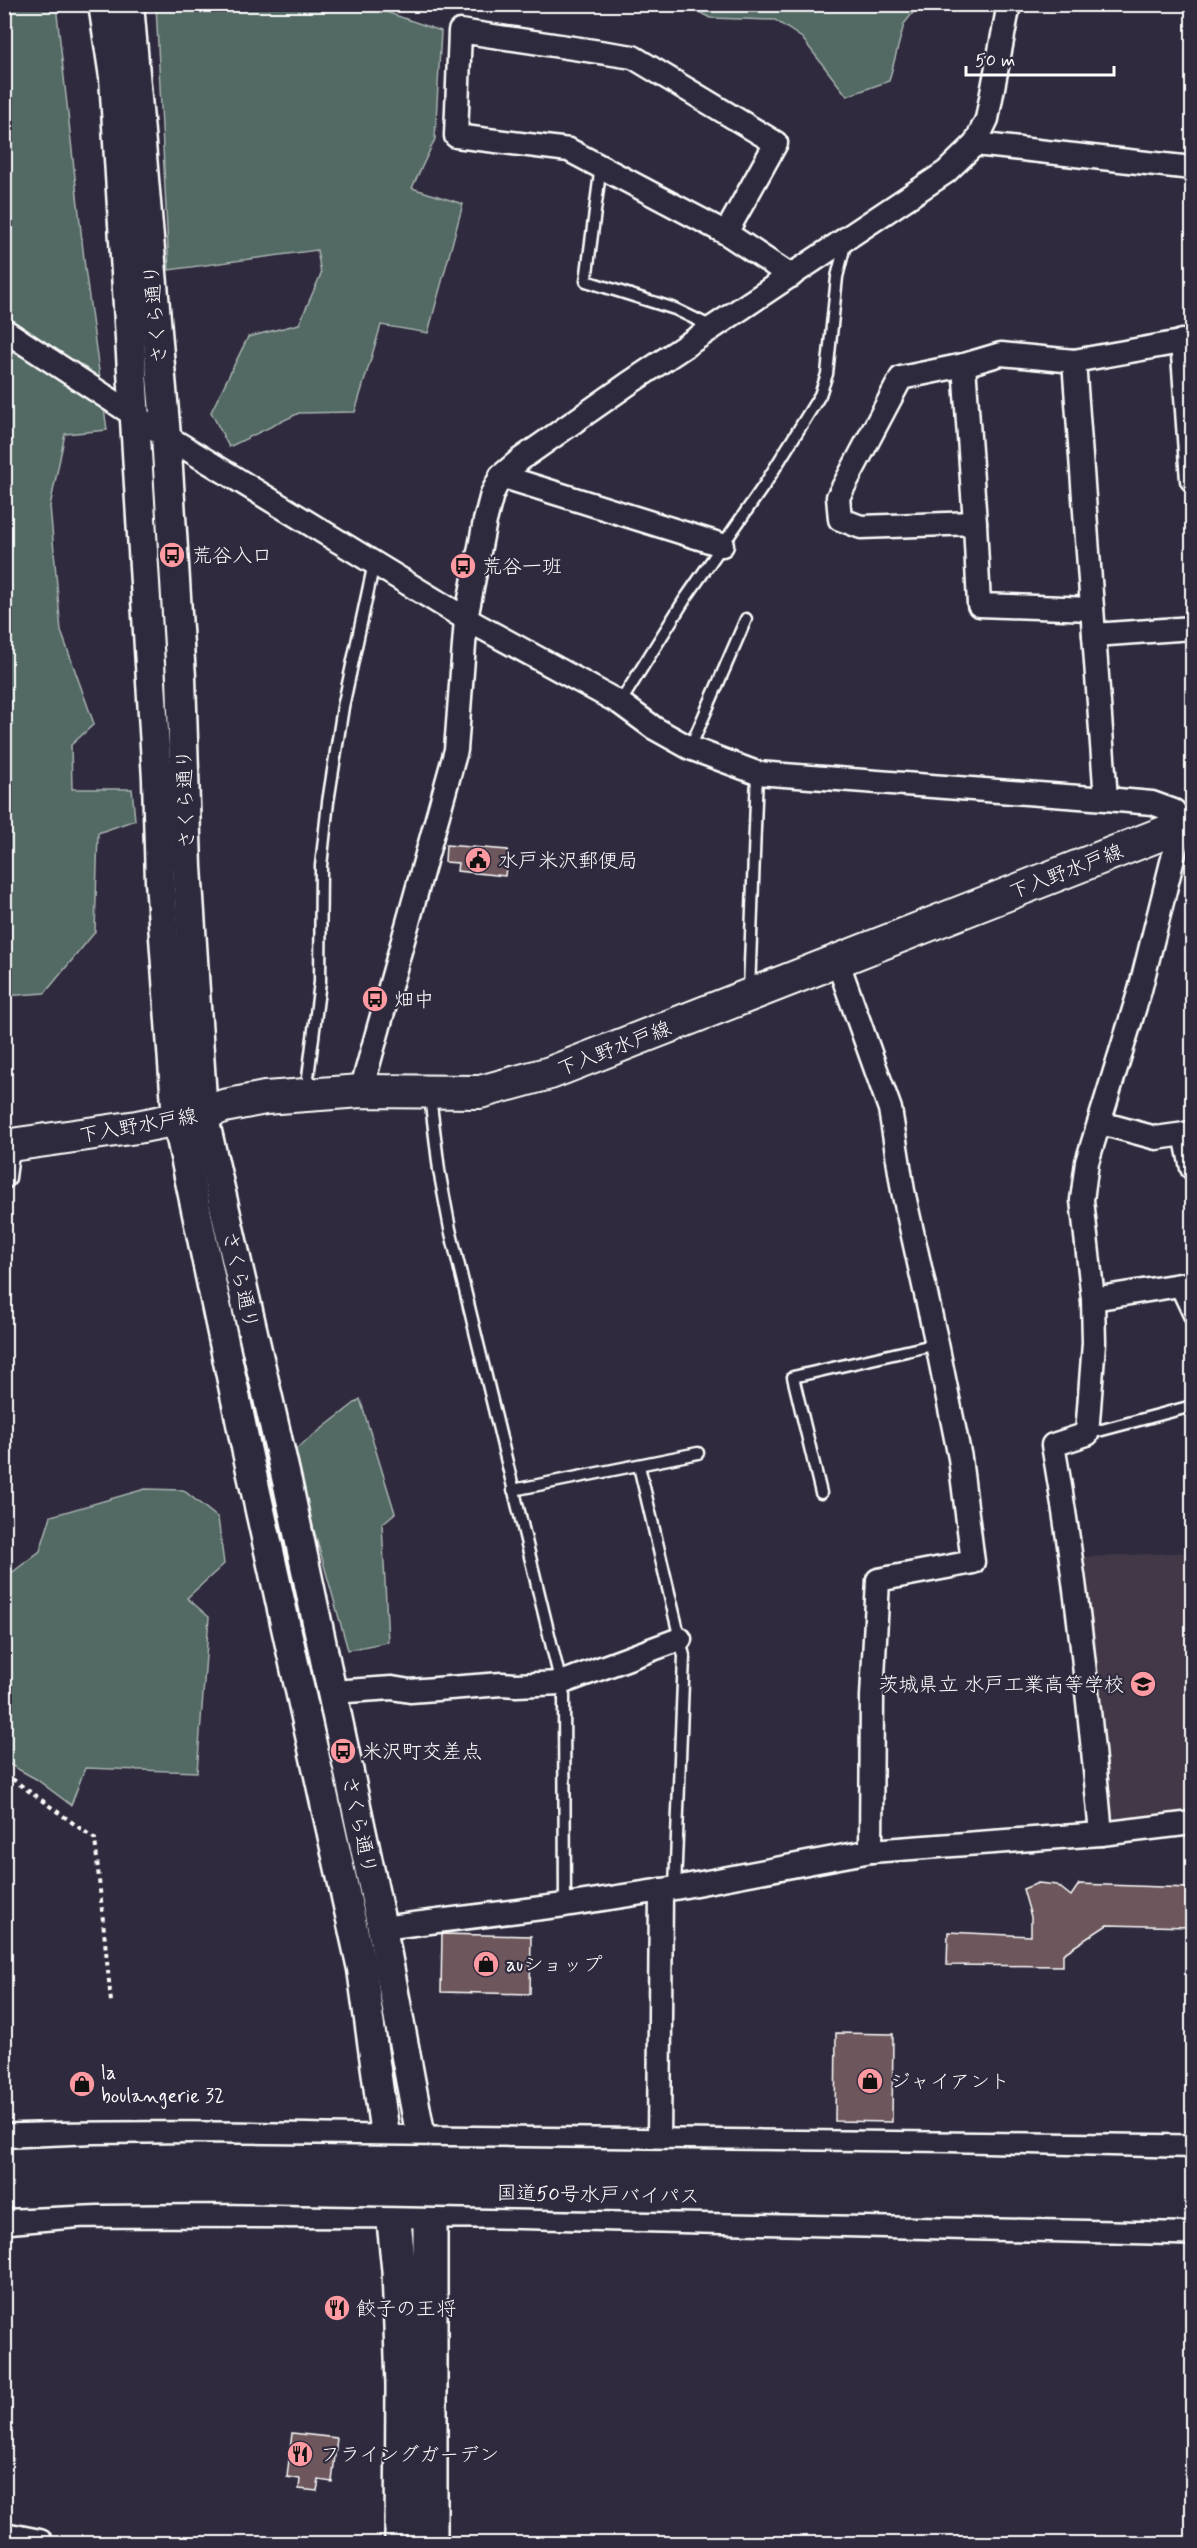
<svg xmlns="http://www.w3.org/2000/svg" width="1197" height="2548" viewBox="0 0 1197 2548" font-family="Mynerve,'Klee One',sans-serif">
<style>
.built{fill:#423846}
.green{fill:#536964;stroke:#a9b4b2;stroke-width:1.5}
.building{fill:#6d575c;stroke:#fff;stroke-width:1.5}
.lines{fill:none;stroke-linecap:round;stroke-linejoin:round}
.service-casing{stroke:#fff;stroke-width:15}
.minor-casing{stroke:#fff;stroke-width:27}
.tertiary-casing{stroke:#fff;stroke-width:33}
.secondary-casing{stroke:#fff;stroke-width:36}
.primary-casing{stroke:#fff;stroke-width:38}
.trunk-casing{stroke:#fff;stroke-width:38}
.path{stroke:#fff;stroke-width:4;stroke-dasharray:4.5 4.5;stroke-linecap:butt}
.service{stroke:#2f2a3d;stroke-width:10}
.minor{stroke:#2f2a3d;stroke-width:22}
.tertiary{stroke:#2f2a3d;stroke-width:28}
.secondary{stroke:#2f2a3d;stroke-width:32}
.primary{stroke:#2f2a3d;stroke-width:33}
.trunk{stroke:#2f2a3d;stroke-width:33}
.trunk-bridge-casing{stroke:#fff;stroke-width:38;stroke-linecap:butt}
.trunk-bridge{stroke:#2f2a3d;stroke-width:33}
.labels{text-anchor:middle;stroke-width:4.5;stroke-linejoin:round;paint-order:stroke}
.street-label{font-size:20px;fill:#fff;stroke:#2f2a3d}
.poi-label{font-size:20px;fill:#fff;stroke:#2f2a3d;text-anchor:start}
</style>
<rect width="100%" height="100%" fill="#2f2a3d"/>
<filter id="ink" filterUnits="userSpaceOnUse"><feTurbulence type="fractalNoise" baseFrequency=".0167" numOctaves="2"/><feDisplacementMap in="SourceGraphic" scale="12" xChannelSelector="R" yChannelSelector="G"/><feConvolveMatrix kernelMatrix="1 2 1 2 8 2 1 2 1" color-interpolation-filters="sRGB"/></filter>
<g filter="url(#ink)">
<polygon class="built" points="1192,1552 1192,1812 1114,1820 1106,1812 1083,1557"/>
<g class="green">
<polygon points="5,5 56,5 85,268 107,430 65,434 50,506 61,631 94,724 71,745 72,789 132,789 135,820 98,833 95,932 45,993 5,996"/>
<polygon points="156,5 366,5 441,31 435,139 412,188 463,204 428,333 381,325 355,412 299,413 229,447 211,412 248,337 299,324 321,274 317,250 169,270"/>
<polygon points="686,5 919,5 904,24 889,81 847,96 802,38 775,20 710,18"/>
<polygon points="360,1399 395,1513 382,1524 388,1642 348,1650 292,1452"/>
<polygon points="145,1489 183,1490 218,1518 224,1564 187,1598 209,1617 197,1772 85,1768 71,1805 36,1779 5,1762 5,1578 40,1551 51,1516"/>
</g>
<g class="building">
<polygon points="446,845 508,850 505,876 457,871 458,863 445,862"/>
<polygon points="1038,1883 1057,1885 1071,1896 1079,1884 1189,1888 1190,1927 1107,1925 1063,1954 1063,1966 947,1965 948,1932 1031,1936 1031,1917 1023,1889"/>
<polygon points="442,1934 531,1936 530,1994 441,1992"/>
<polygon points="836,2033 893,2034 892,2122 835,2121"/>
<polygon points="292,2433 337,2438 332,2482 319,2480 317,2491 299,2489 300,2479 287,2477"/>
</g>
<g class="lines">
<g class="service-casing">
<g id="service">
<polyline points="601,165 586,281 675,309 712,327"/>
<polyline points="620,703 685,599 765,484 820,395 827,374 837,277 846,241"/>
<polyline points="690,748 746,619"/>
<polyline points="749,991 757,773"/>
<polyline points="306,1093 320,982 321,866 328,802 343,707 374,563"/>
<polyline points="430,1096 439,1170 450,1229 564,1696 565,1905"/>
<polyline points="1175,1286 1192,1322"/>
<polyline points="1087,1434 1192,1406"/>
<polyline points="639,1466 684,1656 675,1888"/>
<polyline points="513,1490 698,1453"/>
<polyline points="821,1493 793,1377 937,1344"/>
</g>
</g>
<g class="minor-casing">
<g id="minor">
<polyline points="975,144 1192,168"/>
<polyline points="726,233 776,143 633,57 460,31 456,136 569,150 726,233 791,276"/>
<path d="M 4,330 L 166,436 L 374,563 L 466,619 L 620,703 L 654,728 L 690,748 L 757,773 L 1106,799 L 1152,803 L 1174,811 L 1181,826 L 1140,990 L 1087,1162 L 1082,1200 L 1093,1299 L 1094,1343 L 1087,1434 L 1053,1445 C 1076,1574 1089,1704 1101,1834"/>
<polyline points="1182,341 1192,480"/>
<polyline points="1074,361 1106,799"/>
<polyline points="964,365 975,523"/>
<polyline points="501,476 722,545"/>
<polyline points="1092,609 979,605 975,523 861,527 840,519 838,497 901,378 964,365 1001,354 1074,361 1192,340"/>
<polyline points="1094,635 1192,628"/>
<polyline points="837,960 890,1109 903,1191 937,1344 960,1458 973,1562 878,1580 872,1697 871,1851"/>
<polyline points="361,1091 456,750 466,619 485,521 492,494 501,476 521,459 628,384 946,172 975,144 987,119 1009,4"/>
<polyline points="1101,1123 1156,1138 1192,1133"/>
<polyline points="1185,1134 1192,1168"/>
<polyline points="4,1177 8,1146"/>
<polyline points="1093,1299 1192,1283"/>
<polyline points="332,1692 392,1688 410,1691 502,1684 516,1685 561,1683 680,1639"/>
<polyline points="382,1928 565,1905 675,1888 871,1851 1101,1834 1192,1823"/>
<polyline points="659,2146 661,1890"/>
</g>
</g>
<g class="tertiary-casing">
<g id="tertiary">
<polyline points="103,4 114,77 157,779 160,881 177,1119 247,1452 362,1969 386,2142"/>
<polyline points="129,4 166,436 181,677 187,867 203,1114 289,1490 382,1928 422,2143"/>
<polyline points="4,2537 39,2544"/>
</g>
</g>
<g class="secondary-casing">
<polyline id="secondary" points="4,1146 137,1127 203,1114 224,1106 265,1098 361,1091 480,1092 550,1073 1192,822"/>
</g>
<g class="primary-casing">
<g id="primary">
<polyline points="390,2183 399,2270 403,2385 402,2544"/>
<polyline points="427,2184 430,2212 430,2544"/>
</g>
</g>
<g class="trunk-casing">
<g id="trunk">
<path d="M 4,2141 C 143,2136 283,2140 422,2143 L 1192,2152"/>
<polyline points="4,2217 83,2210 497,2211 1192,2228"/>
</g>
</g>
<polyline class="path" points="4,1775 11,1778 95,1839 111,2002"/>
<use href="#service" class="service"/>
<use href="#minor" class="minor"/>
<use href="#tertiary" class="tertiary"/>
<use href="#secondary" class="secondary"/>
<use href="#primary" class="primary"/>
<use href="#trunk" class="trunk"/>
<g class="trunk-bridge-casing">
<g id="trunk-bridge">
<polyline points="4,2166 94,2162 194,2161 948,2170 1192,2176"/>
<polyline points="4,2191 97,2187 218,2186 1192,2204"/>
</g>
</g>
<use href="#trunk-bridge" class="trunk-bridge"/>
</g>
</g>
<defs>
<g id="bus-disc" transform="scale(1.35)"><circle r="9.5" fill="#ff9aa2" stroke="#2f2a3d"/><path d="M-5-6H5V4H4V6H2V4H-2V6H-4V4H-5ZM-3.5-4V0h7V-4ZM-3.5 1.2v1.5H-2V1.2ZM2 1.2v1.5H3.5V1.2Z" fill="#111"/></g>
<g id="civic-disc" transform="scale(1.35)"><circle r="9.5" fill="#ff9aa2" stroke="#2f2a3d"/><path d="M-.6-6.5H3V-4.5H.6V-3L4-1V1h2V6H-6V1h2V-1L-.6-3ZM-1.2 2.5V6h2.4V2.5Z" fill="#111"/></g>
<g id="school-disc" transform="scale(1.35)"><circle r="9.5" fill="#ff9aa2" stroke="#2f2a3d"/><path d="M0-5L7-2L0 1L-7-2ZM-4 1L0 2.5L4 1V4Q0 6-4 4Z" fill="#111"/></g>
<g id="shop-disc" transform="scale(1.35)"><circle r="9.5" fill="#ff9aa2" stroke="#2f2a3d"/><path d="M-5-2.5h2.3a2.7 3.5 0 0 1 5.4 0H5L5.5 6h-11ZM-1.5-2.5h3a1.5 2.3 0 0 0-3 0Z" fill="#111"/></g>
<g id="restaurant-disc" transform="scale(1.35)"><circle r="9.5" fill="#ff9aa2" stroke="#2f2a3d"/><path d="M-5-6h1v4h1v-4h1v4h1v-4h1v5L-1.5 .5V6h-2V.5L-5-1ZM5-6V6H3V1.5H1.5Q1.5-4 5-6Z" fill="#111"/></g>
</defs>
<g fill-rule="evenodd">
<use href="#bus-disc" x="172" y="555"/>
<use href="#bus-disc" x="463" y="566"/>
<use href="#civic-disc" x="478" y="860"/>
<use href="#bus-disc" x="375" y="999"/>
<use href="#school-disc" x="1143" y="1684"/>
<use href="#bus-disc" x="343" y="1751"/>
<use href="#shop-disc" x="486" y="1964"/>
<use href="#shop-disc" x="870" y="2081"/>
<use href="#shop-disc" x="82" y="2084"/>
<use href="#restaurant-disc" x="337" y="2308"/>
<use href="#restaurant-disc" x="300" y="2454"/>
</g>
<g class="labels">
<g class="street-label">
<text transform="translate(155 314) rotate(-95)" y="7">さくら通り</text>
<text transform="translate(185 799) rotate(-92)" y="7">さくら通り</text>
<text transform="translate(1066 871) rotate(-21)" y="7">下入野水戸線</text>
<text transform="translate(614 1048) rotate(-21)" y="7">下入野水戸線</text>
<text transform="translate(138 1125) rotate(-10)" y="7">下入野水戸線</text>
<text transform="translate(241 1280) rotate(77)" y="7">さくら通り</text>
<text transform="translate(360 1825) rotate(78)" y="7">さくら通り</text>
<text transform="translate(598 2194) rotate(1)" y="7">国道50号水戸バイパス</text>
</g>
<g class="poi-label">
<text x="192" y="562">荒谷入口</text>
<text x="482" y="573">荒谷一班</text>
<text x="498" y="867">水戸米沢郵便局</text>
<text x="394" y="1006">畑中</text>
<text x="1124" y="1691" text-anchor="end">茨城県立 水戸工業高等学校</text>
<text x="362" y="1758">米沢町交差点</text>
<text x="506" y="1971">auショップ</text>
<text x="101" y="2079">la<tspan x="101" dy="23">boulangerie 32</tspan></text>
<text x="890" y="2088">ジャイアント</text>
<text x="356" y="2315">餃子の王将</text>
<text x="320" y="2461">フライングガーデン</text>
</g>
</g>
<rect width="1197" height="2548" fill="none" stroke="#2f2a3d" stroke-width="24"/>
<rect x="12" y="12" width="1173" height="2524" fill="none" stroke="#fff" stroke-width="2" filter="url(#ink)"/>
<path d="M966 66v9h148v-9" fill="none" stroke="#ffffff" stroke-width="3"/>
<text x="975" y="66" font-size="18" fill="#ffffff" stroke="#2f2a3d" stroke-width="4.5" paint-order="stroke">50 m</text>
</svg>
